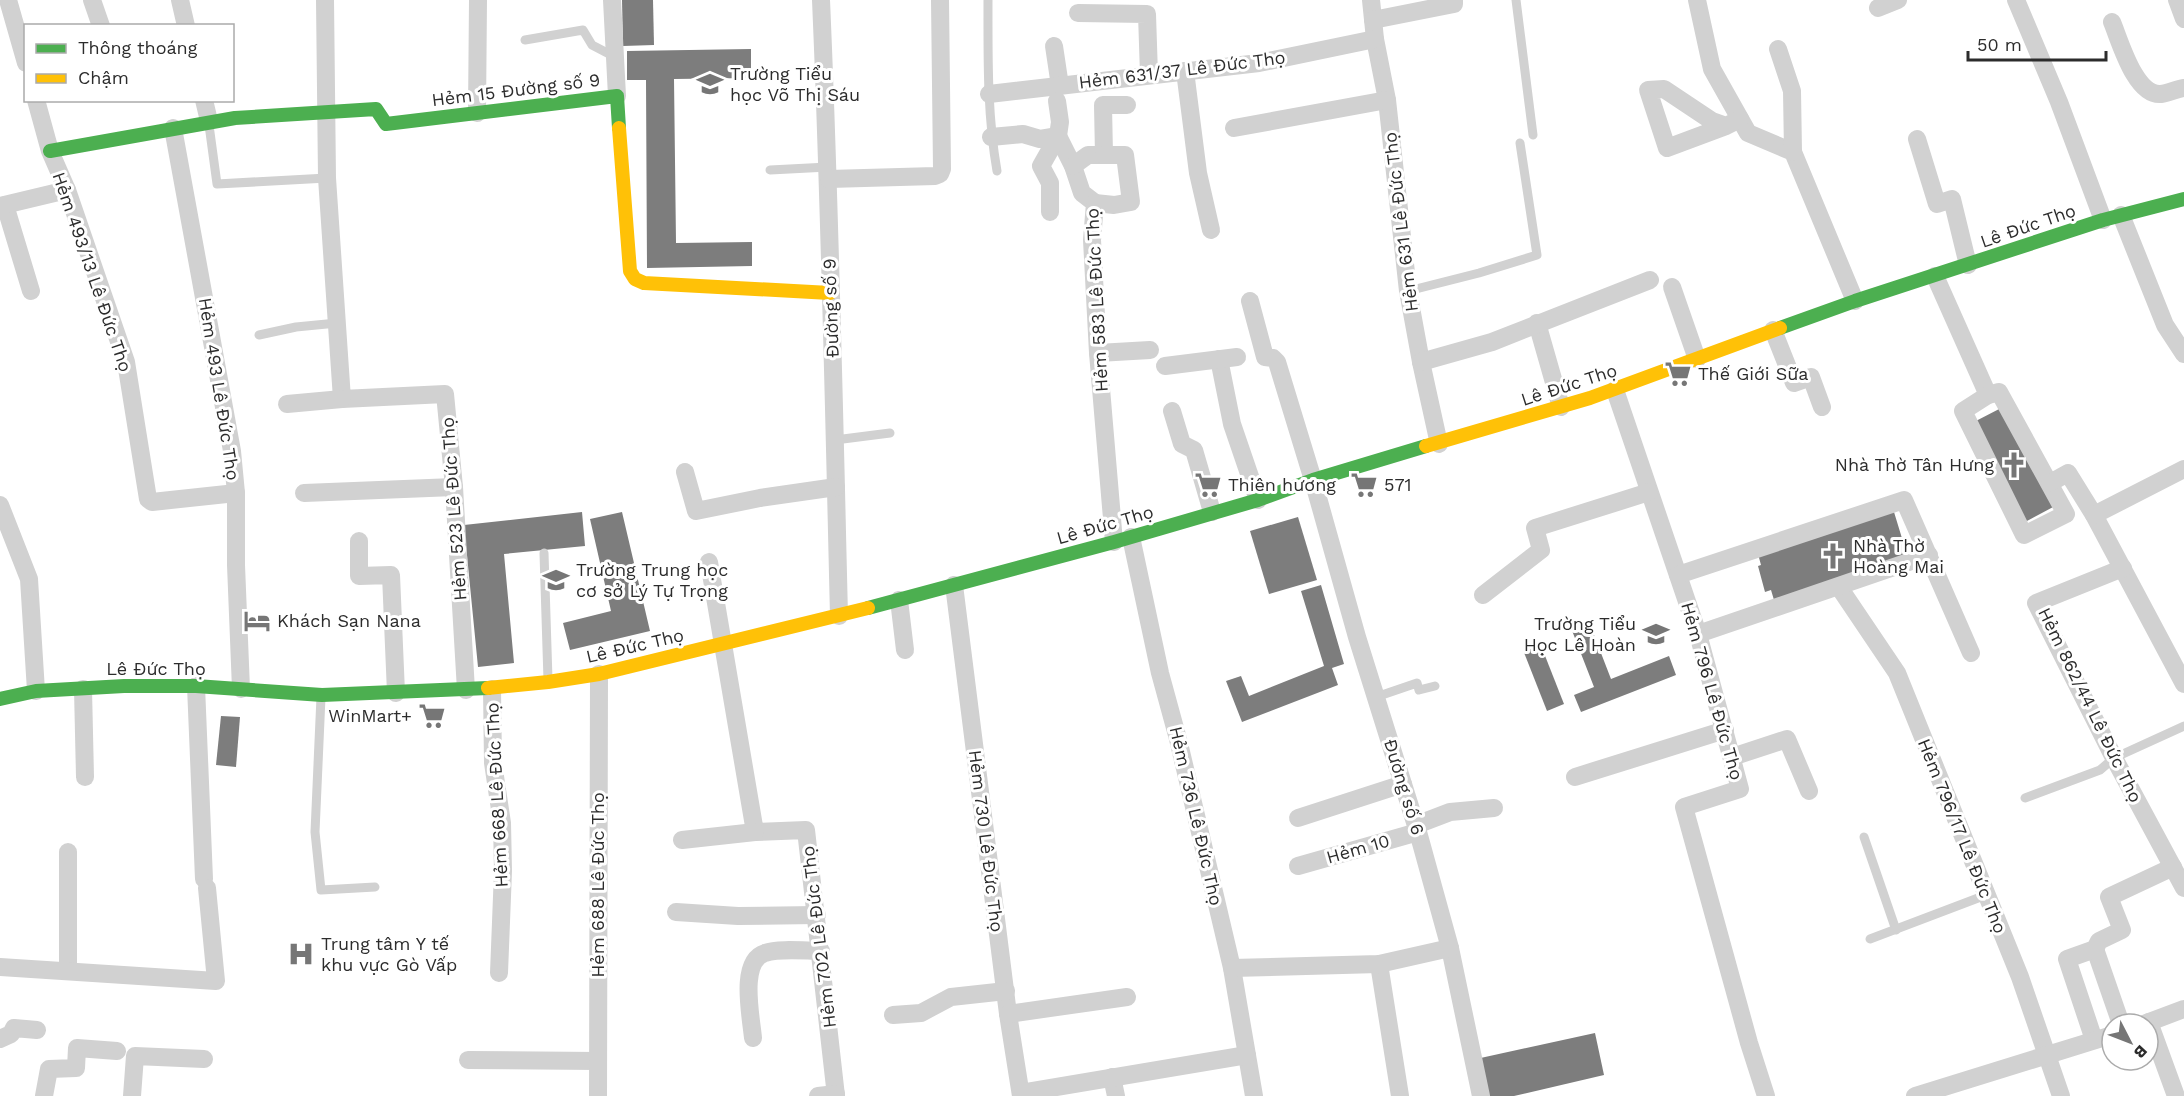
<svg xmlns="http://www.w3.org/2000/svg" width="2184" height="1096" viewBox="0 0 2184 1096" font-family="'Work Sans',sans-serif">
<style>
.building{fill:#7d7d7d}
.lines{fill:none;stroke-linecap:round;stroke-linejoin:round}
.lane{stroke:#d1d1d1;stroke-width:9}
.street{stroke:#d1d1d1;stroke-width:18}
.fast{stroke:#4caf50;stroke-width:14}
.slow{stroke:#ffc107;stroke-width:14}
.labels{text-anchor:middle;stroke-width:6;stroke-linejoin:round;paint-order:stroke}
.street-label{font-size:18px;fill:#2c2c2c;stroke:#fff}
.poi-label{font-size:18px;fill:#2c2c2c;stroke:#fff;text-anchor:start}
</style>
<rect width="100%" height="100%" fill="#fff"/>
<g class="building">
<polygon points="622,0 653,0 654,45 623,46"/>
<polygon points="751,49 751,78 674,79 676,243 752,242 752,266 647,268 646,80 627,80 627,51"/>
<polygon points="2003,407 2055,506 2025,522 1972,423"/>
<polygon points="582,512 585,546 504,554 514,663 478,667 464,525"/>
<polygon points="622,512 650,631 570,650 563,623 611,611 590,519"/>
<polygon points="1894,512 1908,558 1774,600 1771,590 1765,592 1758,566 1761,565 1758,554"/>
<polygon points="1298,517 1317,580 1269,594 1250,531"/>
<polygon points="1321,585 1344,664 1332,668 1338,685 1242,722 1226,681 1241,676 1249,696 1324,666 1301,591"/>
<polygon points="1589,622 1611,679 1669,656 1676,675 1581,712 1574,695 1594,687 1571,628"/>
<polygon points="1540,643 1564,704 1547,711 1523,650"/>
<polygon points="221,716 240,717 236,767 216,765"/>
<polygon points="1595,1033 1604,1075 1514,1096 1483,1096 1476,1059"/>
</g>
<g class="lines">
<g class="lane">
<path d="M 988,0 C 988,57 987,114 997,171"/>
<polyline points="1516,0 1533,135"/>
<polyline points="525,40 583,30 592,45 615,57"/>
<polyline points="209,125 217,184 327,178"/>
<polyline points="770,170 828,167"/>
<polyline points="1408,291 1479,273 1537,255 1520,143"/>
<polyline points="259,335 296,327 337,323"/>
<polyline points="835,440 890,433"/>
<polyline points="544,553 548,680"/>
<polyline points="321,697 315,832 321,890 375,887"/>
<polyline points="1376,697 1417,683 1419,690 1435,686"/>
<polyline points="2025,798 2100,770 2114,758 2184,726"/>
<polyline points="1864,837 1896,930"/>
<polyline points="1870,939 1986,895"/>
</g>
<g class="street">
<polyline points="8,0 26,63"/>
<polyline points="92,0 101,26"/>
<polyline points="180,0 186,26"/>
<polyline points="325,0 327,178 342,399 445,394 454,487 466,690"/>
<polyline points="612,0 617,96"/>
<path d="M 821,0 C 830,205 834,410 839,616"/>
<polyline points="1371,0 1375,39 1387,100 1408,291 1421,362 1439,444"/>
<polyline points="1697,0 1712,69 1748,133 1793,152 1855,301"/>
<polyline points="2016,0 2059,102 2103,220"/>
<polyline points="2177,0 2184,19"/>
<polyline points="1878,8 1898,0"/>
<polyline points="1078,13 1147,14 1149,75"/>
<polyline points="1373,20 1454,4 1454,0"/>
<path d="M 2112,22 C 2120,41 2135,96 2161,94 C 2169,93 2176,89 2184,88"/>
<polyline points="1054,46 1060,86"/>
<polyline points="1778,49 1792,91 1793,152"/>
<polyline points="1185,71 1198,173 1211,230"/>
<polyline points="989,94 1259,63 1375,39"/>
<polyline points="36,100 50,151 67,190 126,362 148,499 152,502 236,493"/>
<polyline points="204,100 209,121"/>
<polyline points="477,113 478,0"/>
<polyline points="1726,126 1667,148 1648,90 1664,89 1712,121 1726,126 1740,119"/>
<polyline points="173,128 232,451 236,493 236,565 241,689"/>
<polyline points="1234,128 1387,100"/>
<polyline points="991,137 1023,134 1040,139 1058,136 1073,166 1082,193 1095,203 1092,240 1098,353 1114,542"/>
<polyline points="1917,139 1937,204 1952,199 1968,265"/>
<polyline points="1073,166 1088,155 1104,155 1103,105 1127,105"/>
<polyline points="829,179 935,176 940,174 942,169 940,0"/>
<polyline points="1095,203 1114,205 1131,202 1125,155 1104,155"/>
<polyline points="5,205 31,291"/>
<polyline points="0,206 67,190"/>
<polyline points="1050,212 1050,183 1041,166 1058,136 1060,122 1057,101"/>
<polyline points="2121,215 2165,325 2184,354"/>
<polyline points="1935,276 1988,395"/>
<polyline points="1672,287 1697,359"/>
<polyline points="1250,301 1265,357 1273,358 1277,362 1313,480 1357,637 1418,832 1450,948 1481,1096"/>
<polyline points="1537,323 1561,407"/>
<polyline points="1773,330 1794,383 1811,377 1822,407"/>
<polyline points="1098,353 1150,350"/>
<polyline points="1219,359 1232,424 1258,500"/>
<polyline points="1421,362 1492,342 1650,280"/>
<polyline points="1165,366 1237,357"/>
<polyline points="1615,390 1698,634 1740,789 1684,807 1749,1043 1766,1096"/>
<polygon points="1999,392 2066,514 2024,535 1963,411 1988,395"/>
<polyline points="287,404 342,399"/>
<polyline points="1172,411 1182,444 1194,450 1212,512"/>
<polyline points="685,472 696,511 760,498 836,487"/>
<polyline points="2050,483 2068,473 2094,515 2184,684"/>
<polyline points="304,493 454,487"/>
<polyline points="0,505 29,579 36,691"/>
<polyline points="2094,515 2184,469"/>
<polyline points="1131,537 1160,673 1178,739 1232,968 1254,1096"/>
<polyline points="359,541 359,576 391,575 396,693"/>
<polyline points="709,562 755,832 806,830 836,1096"/>
<polyline points="2123,568 2036,603 2114,758 2184,888"/>
<polyline points="1678,575 1904,500 1971,653"/>
<polyline points="954,585 1008,1014 1021,1096"/>
<polyline points="1839,587 1897,673 2020,977 2061,1096"/>
<polyline points="1483,595 1541,550 1535,528 1649,492"/>
<polyline points="899,600 905,650"/>
<polyline points="1698,634 1929,555"/>
<polyline points="196,686 204,879"/>
<polyline points="83,689 85,777"/>
<polyline points="492,689 493,763 502,823 503,871 499,973"/>
<polyline points="1732,757 1787,739 1809,791"/>
<polyline points="1575,777 1725,730"/>
<polyline points="1298,818 1403,784"/>
<polyline points="1416,825 1450,812 1494,808"/>
<polyline points="682,840 755,832"/>
<polyline points="68,852 68,970"/>
<polyline points="1298,866 1418,832"/>
<polyline points="676,912 738,916 817,915"/>
<polyline points="2095,949 2121,1024"/>
<polyline points="1379,964 1400,1096"/>
<polyline points="0,967 216,981 207,888"/>
<polyline points="1232,968 1379,964 1450,948"/>
<polyline points="1008,1014 1127,997"/>
<polyline points="893,1015 921,1013 951,997 1006,991"/>
<polyline points="2149,1022 2176,1096"/>
<polyline points="2144,1024 2184,1009"/>
<path d="M 753,1038 C 751,1016 739,961 765,953 C 779,948 806,951 821,951"/>
<polyline points="0,1039 11,1034 14,1028 37,1030"/>
<polyline points="2094,1040 2067,959 2095,949 2099,941 2122,930 2109,897 2173,867"/>
<polyline points="468,1060 598,1061"/>
<polyline points="1112,1077 1116,1096"/>
<polyline points="1021,1093 1247,1055"/>
<polyline points="44,1096 49,1069 76,1068 77,1048 117,1051"/>
<polyline points="132,1096 135,1056 204,1059"/>
<polyline points="598,1096 599,674"/>
<polyline points="818,1096 836,1094"/>
<polyline points="1915,1096 2112,1035"/>
</g>
<g class="fast">
<polyline points="50,151 235,118 376,109 386,124 617,96 619,128"/>
<polyline points="1780,328 1855,301 2103,220 2184,199"/>
<polyline points="868,608 1114,542 1258,500 1313,480 1426,446"/>
<polyline points="0,699 36,691 124,686 196,686 322,695 488,688"/>
</g>
<g class="slow">
<polyline points="619,128 630,271 635,279 644,283 830,293"/>
<polyline points="1426,446 1590,398 1780,328"/>
<polyline points="488,688 548,682 599,674 868,608"/>
</g>
</g>
<defs>
<g id="school-bare" transform="scale(2.07)"><path d="M0-5L7-2L0 1L-7-2ZM-4 1L0 2.5L4 1V4Q0 6-4 4Z" fill="#767676" stroke="#fff" stroke-width="2.5" paint-order="stroke"/></g>
<g id="supermarket-bare" transform="scale(2.07)"><path d="M-6-5.5h2.5l.6 2H6L4.5 2H-2.5L-4.4-4H-6ZM-1.5 3.2a1.3 1.3 0 1 0 .1 0ZM3 3.2a1.3 1.3 0 1 0 .1 0Z" fill="#767676" stroke="#fff" stroke-width="2.5" paint-order="stroke"/></g>
<g id="church-bare" transform="scale(2.07)"><path d="M-1.2-6h2.4v3.5h3.3v2.4h-3.3V6h-2.4V-.1h-3.3v-2.4h3.3Z" fill="#767676" stroke="#fff" stroke-width="2.5" paint-order="stroke"/></g>
<g id="hotel-bare" transform="scale(2.07)"><path d="M-6-4.5h1.5V1H6V5H4.5V3h-9V5H-6ZM-4 0a1.8 1.8 0 1 1 3.6 0ZM.5 0V-2.5h3Q6-2.5 6 0Z" fill="#767676" stroke="#fff" stroke-width="2.5" paint-order="stroke"/></g>
<g id="hospital-bare" transform="scale(2.07)"><path d="M-5-5h3v3.5h4V-5h3V5h-3V1.5h-4V5h-3Z" fill="#767676" stroke="#fff" stroke-width="2.5" paint-order="stroke"/></g>
</defs>
<g fill-rule="evenodd">
<use href="#school-bare" x="710" y="84"/>
<use href="#supermarket-bare" x="1678" y="374"/>
<use href="#church-bare" x="2014" y="465"/>
<use href="#supermarket-bare" x="1208" y="485"/>
<use href="#supermarket-bare" x="1364" y="485"/>
<use href="#church-bare" x="1833" y="556"/>
<use href="#school-bare" x="556" y="580"/>
<use href="#hotel-bare" x="257" y="621"/>
<use href="#school-bare" x="1656" y="634"/>
<use href="#supermarket-bare" x="432" y="716"/>
<use href="#hospital-bare" x="301" y="954"/>
</g>
<g class="labels">
<g class="street-label">
<text transform="translate(1182 70) rotate(-7)" y="6">Hẻm 631/37 Lê Đức Thọ</text>
<text transform="translate(516 90) rotate(-7)" y="6">Hẻm 15 Đường số 9</text>
<text transform="translate(1401 222) rotate(-97)" y="6">Hẻm 631 Lê Đức Thọ</text>
<text transform="translate(2028 226) rotate(-19)" y="6">Lê Đức Thọ</text>
<text transform="translate(92 272) rotate(71)" y="6">Hẻm 493/13 Lê Đức Thọ</text>
<text transform="translate(1097 300) rotate(-93)" y="6">Hẻm 583 Lê Đức Thọ</text>
<text transform="translate(831 308) rotate(-92)" y="6">Đường số 9</text>
<text transform="translate(1569 385) rotate(-18)" y="6">Lê Đức Thọ</text>
<text transform="translate(219 389) rotate(81)" y="6">Hẻm 493 Lê Đức Thọ</text>
<text transform="translate(454 509) rotate(-94)" y="6">Hẻm 523 Lê Đức Thọ</text>
<text transform="translate(1105 525) rotate(-16)" y="6">Lê Đức Thọ</text>
<text transform="translate(635 646) rotate(-13)" y="6">Lê Đức Thọ</text>
<text x="156" y="675">Lê Đức Thọ</text>
<text transform="translate(1712 691) rotate(74)" y="6">Hẻm 796 Lê Đức Thọ</text>
<text transform="translate(2090 705) rotate(64)" y="6">Hẻm 862/44 Lê Đức Thọ</text>
<text transform="translate(1404 787) rotate(73)" y="6">Đường số 6</text>
<text transform="translate(497 795) rotate(-93)" y="6">Hẻm 668 Lê Đức Thọ</text>
<text transform="translate(1196 816) rotate(77)" y="6">Hẻm 736 Lê Đức Thọ</text>
<text transform="translate(1962 836) rotate(68)" y="6">Hẻm 796/17 Lê Đức Thọ</text>
<text transform="translate(986 841) rotate(83)" y="6">Hẻm 730 Lê Đức Thọ</text>
<text transform="translate(1358 849) rotate(-16)" y="6">Hẻm 10</text>
<text transform="translate(598 885) rotate(-90)" y="6">Hẻm 688 Lê Đức Thọ</text>
<text transform="translate(819 937) rotate(-97)" y="6">Hẻm 702 Lê Đức Thọ</text>
</g>
<g class="poi-label">
<text x="730" y="80">Trường Tiểu<tspan x="730" dy="21">học Võ Thị Sáu</tspan></text>
<text x="1698" y="380">Thế Giới Sữa</text>
<text x="1994" y="471" text-anchor="end">Nhà Thờ Tân Hưng</text>
<text x="1228" y="491">Thiên hương</text>
<text x="1384" y="491">571</text>
<text x="1853" y="552">Nhà Thờ<tspan x="1853" dy="21">Hoàng Mai</tspan></text>
<text x="576" y="576">Trường Trung học<tspan x="576" dy="21">cơ sở Lý Tự Trọng</tspan></text>
<text x="277" y="627">Khách Sạn Nana</text>
<text x="1636" y="630" text-anchor="end">Trường Tiểu<tspan x="1636" dy="21">Học Lê Hoàn</tspan></text>
<text x="412" y="722" text-anchor="end">WinMart+</text>
<text x="321" y="950">Trung tâm Y tế<tspan x="321" dy="21">khu vực Gò Vấp</tspan></text>
</g>
</g>
<rect x="24" y="24" width="210" height="78" fill="#ffffff" stroke="#ababab" stroke-width="1.5"/>
<rect x="36" y="44" width="30" height="9" fill="#4caf50" stroke="#ababab" stroke-width="1.5"/>
<text x="78" y="54" font-size="18" fill="#2c2c2c">Thông thoáng</text>
<rect x="36" y="74" width="30" height="9" fill="#ffc107" stroke="#ababab" stroke-width="1.5"/>
<text x="78" y="84" font-size="18" fill="#2c2c2c">Chậm</text>
<g transform="translate(2130 1042) rotate(132)"><circle r="28" fill="#ffffff" stroke="#ababab" stroke-width="1.5"/>
<path d="M0-4.5L10 22L0 15L-10 22Z" fill="#767676"/>
<text y="-9" font-size="16" font-weight="bold" text-anchor="middle" fill="#2c2c2c">B</text>
</g>
<path d="M1968 51v9h138v-9" fill="none" stroke="#2c2c2c" stroke-width="3"/>
<text x="1977" y="51" font-size="18" fill="#2c2c2c" stroke="#ffffff" stroke-width="4.5" paint-order="stroke">50 m</text>
</svg>
